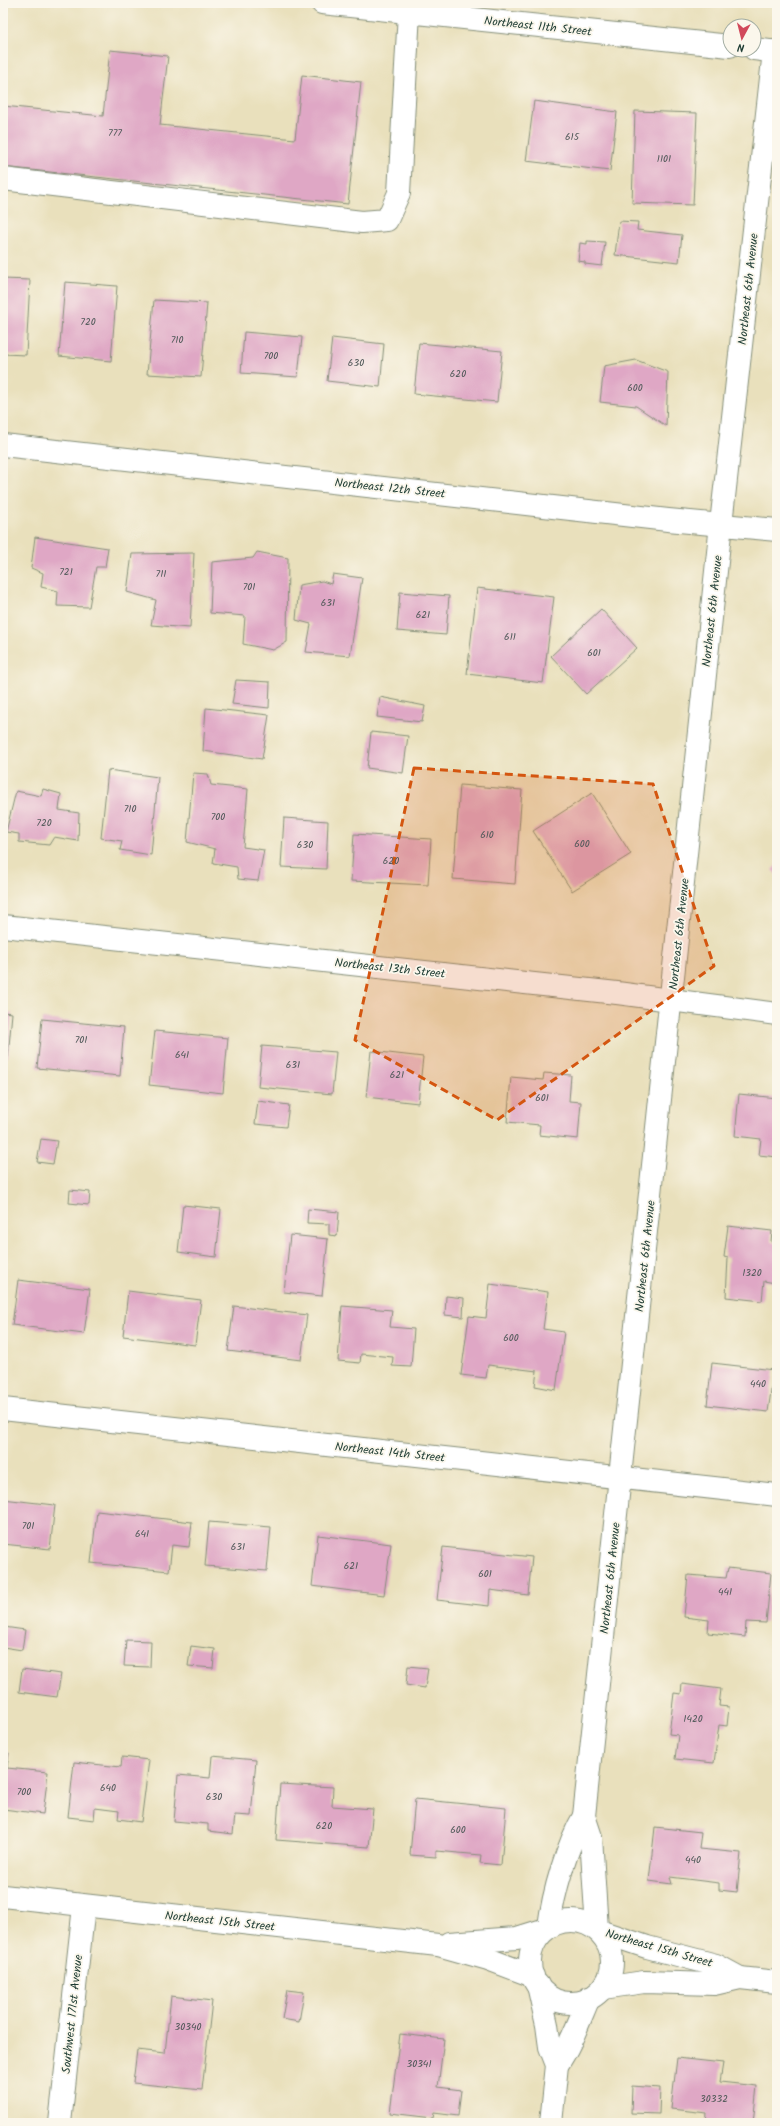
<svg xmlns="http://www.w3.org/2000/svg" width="780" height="2126" viewBox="0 0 780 2126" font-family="Kalam,sans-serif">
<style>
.building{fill:#dfa7c5}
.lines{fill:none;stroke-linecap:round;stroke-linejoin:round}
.minor-casing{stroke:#848e78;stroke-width:24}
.minor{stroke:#fff;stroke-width:22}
.marked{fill:#d45610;fill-opacity:0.2;stroke:#d45610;stroke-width:3;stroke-dasharray:8 5;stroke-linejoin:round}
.labels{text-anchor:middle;stroke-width:3.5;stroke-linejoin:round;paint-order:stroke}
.number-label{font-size:10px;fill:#4f5858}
.street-label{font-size:12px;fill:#1f3d34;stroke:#fbf7ec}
</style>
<rect width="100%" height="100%" fill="#fbf7ec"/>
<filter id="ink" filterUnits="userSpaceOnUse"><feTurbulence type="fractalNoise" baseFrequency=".025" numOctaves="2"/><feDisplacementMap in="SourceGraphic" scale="8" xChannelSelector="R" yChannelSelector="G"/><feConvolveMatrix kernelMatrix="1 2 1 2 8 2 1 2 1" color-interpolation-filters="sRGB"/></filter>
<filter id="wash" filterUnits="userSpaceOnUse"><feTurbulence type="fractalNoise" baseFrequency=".012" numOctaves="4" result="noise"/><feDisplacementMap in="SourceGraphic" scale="16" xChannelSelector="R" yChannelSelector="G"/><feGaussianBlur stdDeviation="0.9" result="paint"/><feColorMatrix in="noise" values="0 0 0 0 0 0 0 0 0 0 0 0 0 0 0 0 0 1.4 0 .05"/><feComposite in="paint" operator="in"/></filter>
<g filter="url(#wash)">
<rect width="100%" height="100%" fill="#e9e0bc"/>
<g id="blocks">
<g class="building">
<polygon points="110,50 168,56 160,125 295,139 302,75 361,82 348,204 3,167 3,106 103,116"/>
<polygon points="534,101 617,112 610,171 526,161"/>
<polygon points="635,111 697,113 693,205 632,203"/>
<polygon points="619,221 638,222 637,230 682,235 679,262 615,255"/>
<polygon points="587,241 605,242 602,266 585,264 585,262 578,261 580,243 587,244"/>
<polygon points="3,279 30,280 26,355 3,354"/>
<polygon points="65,282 117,286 111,361 59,356"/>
<polygon points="154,300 207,303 201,377 147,374"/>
<polygon points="244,332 302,337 298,377 241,373"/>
<polygon points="332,338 384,344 380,387 327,381"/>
<polygon points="419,343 502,351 497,402 414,394"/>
<polygon points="636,360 668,372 666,426 636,406 600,402 604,366"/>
<polygon points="35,537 108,548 105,567 96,567 89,607 57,606 58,591 41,587 43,573 31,568"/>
<polygon points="257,552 288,558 287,642 273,650 243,644 245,616 210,613 212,562 253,558"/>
<polygon points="194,553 190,628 151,625 156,600 127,592 132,554"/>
<polygon points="333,574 362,578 350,656 306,652 311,624 296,620 299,585 322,581 331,584"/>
<polygon points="477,588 554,597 543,683 467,674"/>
<polygon points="400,592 449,596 446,635 397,631"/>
<polygon points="601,609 637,648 586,694 551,656"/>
<polygon points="236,680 270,682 269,708 232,704"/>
<polygon points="380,697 425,706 422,722 377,717"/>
<polygon points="206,708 269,715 262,759 203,751"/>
<polygon points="371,732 408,736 403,773 367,768"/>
<polygon points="108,770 158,777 151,855 120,850 122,841 101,838"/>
<polygon points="193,773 208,774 211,785 248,789 243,847 264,850 258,881 238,879 237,867 213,863 215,849 187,842"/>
<polygon points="460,785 522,790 515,884 453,879"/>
<polygon points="43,789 61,794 59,810 79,813 78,841 54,837 49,845 19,842 19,834 6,832 16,791 41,796"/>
<polygon points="592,793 631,854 572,891 533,831"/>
<polygon points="284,818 328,821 326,869 281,867"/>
<polygon points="354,834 431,839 428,885 351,881"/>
<polygon points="777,865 777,875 772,870"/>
<polygon points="3,1012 12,1013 8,1057 3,1057"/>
<polygon points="42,1019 124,1027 120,1076 37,1068"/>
<polygon points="155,1031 228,1038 223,1093 149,1085"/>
<polygon points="262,1046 336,1052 332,1094 258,1087"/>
<polygon points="371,1051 423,1057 418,1103 366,1097"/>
<polygon points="544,1073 571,1075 569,1101 581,1102 578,1139 539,1135 540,1125 507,1122 511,1077 543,1080"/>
<polygon points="739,1094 777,1098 777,1157 759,1155 761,1139 735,1136"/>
<polygon points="258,1101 289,1105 286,1127 255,1124"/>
<polygon points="41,1139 57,1141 53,1164 37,1162"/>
<polygon points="3,1140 7,1140 5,1156 3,1156"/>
<polygon points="70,1190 90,1192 89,1205 69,1203"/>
<polygon points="183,1205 221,1209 216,1257 178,1252"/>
<polygon points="308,1209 339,1212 337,1236 329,1235 329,1224 307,1223"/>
<polygon points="728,1226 772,1231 771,1242 777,1243 775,1283 764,1281 762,1301 726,1297 728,1258 724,1257"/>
<polygon points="290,1235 328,1239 322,1296 284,1292"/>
<polygon points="18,1280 90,1289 84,1334 12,1325"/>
<polygon points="490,1284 548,1292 543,1329 564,1332 556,1390 535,1386 537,1371 488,1365 486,1378 461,1375 469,1316 486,1318"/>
<polygon points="128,1291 201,1300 195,1345 123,1336"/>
<polygon points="446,1296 464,1298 463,1317 445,1315"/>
<polygon points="234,1306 307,1315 301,1360 228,1351"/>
<polygon points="342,1306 392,1310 390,1327 414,1329 411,1367 392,1366 393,1357 361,1354 360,1363 338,1361"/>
<polygon points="712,1363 774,1370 768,1412 707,1405"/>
<polygon points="3,1499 55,1505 50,1549 3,1544"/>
<polygon points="97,1511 192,1522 189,1547 172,1545 169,1571 91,1563"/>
<polygon points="209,1522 271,1527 267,1571 205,1566"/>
<polygon points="318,1535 391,1544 384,1595 312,1586"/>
<polygon points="443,1547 532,1557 528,1595 490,1590 489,1606 437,1600"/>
<polygon points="728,1568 771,1573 766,1623 746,1622 745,1637 708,1633 709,1620 684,1617 688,1575 726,1578"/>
<polygon points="4,1627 25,1630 22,1650 3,1647"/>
<polygon points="126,1640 151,1641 150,1667 124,1666"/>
<polygon points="191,1646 215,1649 213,1668 188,1666"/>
<polygon points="408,1666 428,1668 425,1688 406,1685"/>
<polygon points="22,1669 61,1674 57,1697 19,1692"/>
<polygon points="682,1684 721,1689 719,1706 729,1707 727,1726 719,1725 714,1763 675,1759 678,1735 669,1734 674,1693 681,1694"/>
<polygon points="3,1752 9,1753 7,1768 48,1772 43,1814 3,1809"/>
<polygon points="212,1756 256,1760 251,1816 235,1815 233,1834 208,1831 208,1824 174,1821 178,1775 210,1778"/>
<polygon points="122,1757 149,1760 141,1822 118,1819 119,1811 95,1808 94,1820 68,1817 74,1762 121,1767"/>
<polygon points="280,1784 333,1787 332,1806 373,1809 369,1847 276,1840"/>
<polygon points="415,1799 506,1808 501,1865 480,1863 481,1855 436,1851 436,1857 410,1855"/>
<polygon points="655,1827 701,1832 699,1849 741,1853 737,1892 719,1890 719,1883 670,1877 672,1884 649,1881"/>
<polygon points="287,1990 304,1992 299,2022 282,2019"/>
<polygon points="171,1996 212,2001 202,2090 133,2083 137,2050 165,2053"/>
<polygon points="400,2034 444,2039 438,2087 461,2090 458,2116 434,2113 433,2118 390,2113"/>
<polygon points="677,2058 723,2063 720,2082 757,2086 753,2123 706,2123 707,2113 671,2109"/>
<polygon points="632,2086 660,2088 659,2114 631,2113"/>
</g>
</g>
</g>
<g filter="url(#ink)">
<use href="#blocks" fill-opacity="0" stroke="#848e78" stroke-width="1"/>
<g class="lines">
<g class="minor-casing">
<g id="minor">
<polyline points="322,3 730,46"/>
<polyline points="754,49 777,52"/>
<polyline points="3,179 362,222 387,220 399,193 409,12"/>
<polyline points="3,445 668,520 777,530"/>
<polyline points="3,926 617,993 777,1014"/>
<polyline points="3,1409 777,1495"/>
<polyline points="3,1896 438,1945 488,1959 533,1976"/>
<circle cx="571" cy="1962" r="41"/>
<path d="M 549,1927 C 553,1893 567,1845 584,1816"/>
<polyline points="597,1929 591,1837 584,1816 721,524 774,51"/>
<polyline points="599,1931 647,1947 716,1965 740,1978"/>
<polyline points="449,1943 517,1938 546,1929"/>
<polyline points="538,1985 547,2025 550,2047 557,2065 551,2123"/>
<polyline points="603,1988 644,1982 714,1984 740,1978 777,1982"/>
<path d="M 557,2065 C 571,2045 579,2021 589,1998"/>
<polyline points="60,2123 84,1906"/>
</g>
</g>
<use href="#minor" class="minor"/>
</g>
</g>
<path class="marked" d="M 414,768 L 653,784 L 714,966 L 497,1120 L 355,1040 Z"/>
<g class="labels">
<g class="number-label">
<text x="115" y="136">777</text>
<text x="572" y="140">615</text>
<text x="664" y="162">1101</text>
<text x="88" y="325">720</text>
<text x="177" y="343">710</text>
<text x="271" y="359">700</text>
<text x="356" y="366">630</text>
<text x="458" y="377">620</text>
<text x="635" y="391">600</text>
<text x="66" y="575">721</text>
<text x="161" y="577">711</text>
<text x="249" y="590">701</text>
<text x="328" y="606">631</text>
<text x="423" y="618">621</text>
<text x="510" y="640">611</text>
<text x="594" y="656">601</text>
<text x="130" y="812">710</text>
<text x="218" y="820">700</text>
<text x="44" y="826">720</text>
<text x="487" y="838">610</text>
<text x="582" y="847">600</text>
<text x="305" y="848">630</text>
<text x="391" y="864">620</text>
<text x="81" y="1043">701</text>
<text x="182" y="1058">641</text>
<text x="293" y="1068">631</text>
<text x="397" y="1078">621</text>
<text x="542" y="1101">601</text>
<text x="752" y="1276">1320</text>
<text x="511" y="1341">600</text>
<text x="758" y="1387">440</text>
<text x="28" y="1529">701</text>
<text x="142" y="1537">641</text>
<text x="238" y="1550">631</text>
<text x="351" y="1569">621</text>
<text x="485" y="1577">601</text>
<text x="725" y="1595">441</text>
<text x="693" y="1722">1420</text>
<text x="108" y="1791">640</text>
<text x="24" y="1795">700</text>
<text x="214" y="1800">630</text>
<text x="324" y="1829">620</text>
<text x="458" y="1833">600</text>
<text x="693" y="1863">440</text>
<text x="188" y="2030">30340</text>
<text x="419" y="2067">30341</text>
<text x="714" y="2102">30332</text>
</g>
<g class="street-label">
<text transform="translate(538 26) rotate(6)" y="4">Northeast 11th Street</text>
<text transform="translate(748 289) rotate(-84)" y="4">Northeast 6th Avenue</text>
<text transform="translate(390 488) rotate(6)" y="4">Northeast 12th Street</text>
<text transform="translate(712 611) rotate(-84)" y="4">Northeast 6th Avenue</text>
<text transform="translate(679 934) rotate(-84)" y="4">Northeast 6th Avenue</text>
<text transform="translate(390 968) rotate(6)" y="4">Northeast 13th Street</text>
<text transform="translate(645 1256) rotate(-84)" y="4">Northeast 6th Avenue</text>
<text transform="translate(390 1452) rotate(6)" y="4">Northeast 14th Street</text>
<text transform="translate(610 1578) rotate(-84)" y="4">Northeast 6th Avenue</text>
<text transform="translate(220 1921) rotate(6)" y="4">Northeast 15th Street</text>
<text transform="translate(659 1948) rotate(16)" y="4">Northeast 15th Street</text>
<text transform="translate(72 2014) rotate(-84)" y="4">Southwest 171st Avenue</text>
</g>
</g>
<rect width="780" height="2126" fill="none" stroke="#fbf7ec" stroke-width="16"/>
<g transform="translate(742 38) rotate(187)"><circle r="19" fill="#fbf7ec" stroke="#a3ada2"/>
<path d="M0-3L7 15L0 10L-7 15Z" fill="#d1495b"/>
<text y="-6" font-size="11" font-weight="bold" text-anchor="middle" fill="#1f3d34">N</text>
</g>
</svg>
